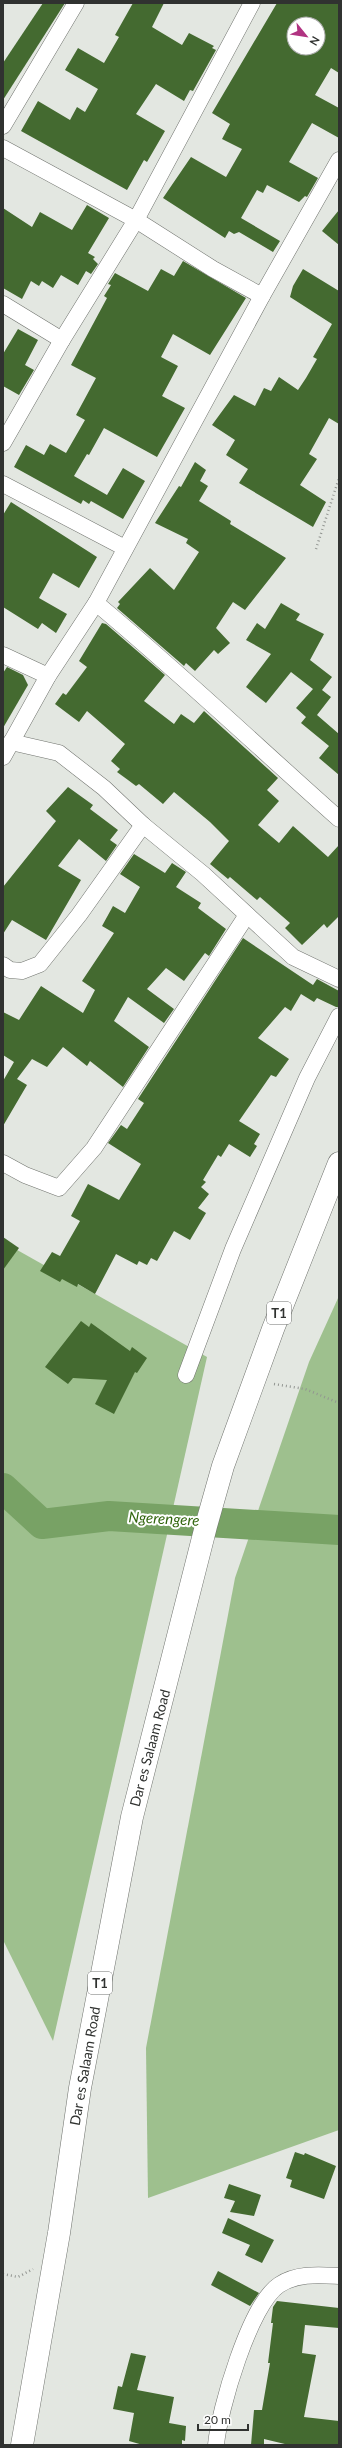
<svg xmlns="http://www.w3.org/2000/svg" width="342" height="2448" viewBox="0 0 342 2448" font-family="Lato,sans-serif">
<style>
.green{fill:#9ec08e}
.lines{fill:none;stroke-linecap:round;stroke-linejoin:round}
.river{stroke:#78a265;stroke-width:30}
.building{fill:#446a30;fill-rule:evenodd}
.minor-casing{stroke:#71746f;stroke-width:17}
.trunk-casing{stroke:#71746f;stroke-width:23}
.path{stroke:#929591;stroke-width:2.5;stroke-dasharray:1 3;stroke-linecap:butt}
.minor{stroke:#fff;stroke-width:16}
.trunk{stroke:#fff;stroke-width:22}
.labels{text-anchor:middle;stroke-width:4;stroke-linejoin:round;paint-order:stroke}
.shield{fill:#fff;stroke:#6e706e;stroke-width:1}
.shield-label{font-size:13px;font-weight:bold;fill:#303230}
.street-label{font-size:14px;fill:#303230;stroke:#fff}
.water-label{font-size:15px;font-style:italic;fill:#32660e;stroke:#fff}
</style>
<rect width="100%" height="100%" fill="#e3e7e1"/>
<g class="green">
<polygon points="3,1242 207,1357 53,2041 3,1940"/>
<polygon points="339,1296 339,2130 148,2198 146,2048 235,1578 309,1362"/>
</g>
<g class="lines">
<polyline class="river" points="3,1488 42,1524 109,1516 339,1530"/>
</g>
<g class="building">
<polygon points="43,3 65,3 3,100 3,63"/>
<polygon points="133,3 164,3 152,27 182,45 189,33 214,46 212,48 216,50 193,91 190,90 184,101 156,84 136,114 165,131 147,162 144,160 127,190 21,131 38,101 70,120 77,107 85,112 98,89 65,70 78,48 104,63 119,37 115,35"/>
<path d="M 277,3 L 339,3 L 339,73 L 331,68 L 315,95 L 339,108 L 339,138 L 312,123 L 289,162 L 318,178 L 307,197 L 305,196 L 299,202 L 267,185 L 263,193 L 257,190 L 241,218 L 280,241 L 273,252 L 239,232 L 234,234 L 229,231 L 225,238 L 163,198 L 191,157 L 226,177 L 242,149 L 222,139 L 230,124 L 212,113 ZM 294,24 L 318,24 L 318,48 L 294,48 Z"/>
<polygon points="87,205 109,218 88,253 95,257 93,259 98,264 91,274 86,271 78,285 61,275 53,288 42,281 39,286 31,281 22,299 3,288 3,208 32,227 40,212 72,230"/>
<polygon points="339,210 339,245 322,231"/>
<polygon points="183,261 246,298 210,355 173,334 161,357 178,366 162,396 185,408 157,457 104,428 89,455 87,454 74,476 107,495 123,468 145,481 123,519 91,501 89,504 83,500 81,504 14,467 26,445 44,455 50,444 66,453 85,420 76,415 96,378 71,365 107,298 104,296 111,285 108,284 115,273 148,291 161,269 174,276"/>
<polygon points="303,269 339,291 339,424 329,418 309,454 317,459 300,485 326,502 313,527 239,483 248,469 226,455 235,440 212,425 234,395 255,406 264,388 271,391 279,377 298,390 306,378 317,359 313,357 332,324 290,297 293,286"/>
<polygon points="18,329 38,340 25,365 34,370 19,395 3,386 3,354"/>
<polygon points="195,462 206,470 200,481 208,486 199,501 231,521 230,524 286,558 245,610 233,602 216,628 230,643 218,654 214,650 195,671 186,663 184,666 117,608 120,604 118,602 150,568 174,590 199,552 186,543 188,539 155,523 179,486 181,487"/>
<polygon points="11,502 97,557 79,588 53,573 39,598 67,614 56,633 42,623 38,629 3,607 3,515"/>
<polygon points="281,603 300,614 296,620 324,634 310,660 332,677 322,690 331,697 317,715 339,734 339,775 319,758 329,746 301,723 306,717 296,708 313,689 291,672 266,703 246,687 271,654 246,640 257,623 265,629"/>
<polygon points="102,623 106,624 165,675 144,701 174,724 181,714 194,723 204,711 278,778 267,790 279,801 258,825 279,843 293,826 328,857 339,845 339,916 327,928 324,924 302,945 285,928 290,923 260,897 257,900 230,877 228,879 210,864 229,841 210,822 174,792 163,804 139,784 136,786 128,780 117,772 120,769 111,761 125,744 87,711 79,722 55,704 63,693 66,695 87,667 79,661"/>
<polygon points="7,667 23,675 28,685 3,728 3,673"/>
<polygon points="68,787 93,805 90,809 118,830 110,840 117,845 106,861 79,839 58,866 81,880 46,940 12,920 3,934 3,887 56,821 46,811"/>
<polygon points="134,854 165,873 172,863 186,872 176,887 201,903 198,908 226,929 209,956 205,953 184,981 166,968 147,989 174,1009 164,1023 128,997 114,1021 149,1047 123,1087 90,1061 87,1066 63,1047 47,1067 32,1059 17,1079 27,1085 3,1126 3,1081 14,1062 3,1055 3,1012 19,1020 41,986 83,1013 95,990 82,981 114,933 102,926 113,906 125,913 140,887 120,874"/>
<polygon points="243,938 313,985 317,979 339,991 339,1007 336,1007 317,998 314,1002 301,994 291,1011 285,1007 258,1038 289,1059 276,1077 271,1075 239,1121 260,1134 254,1144 257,1146 250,1157 229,1144 221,1157 218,1155 203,1180 206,1182 201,1187 209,1194 198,1208 206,1213 190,1240 174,1231 157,1261 151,1258 147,1265 139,1261 137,1265 116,1254 95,1294 78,1284 77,1287 62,1279 60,1282 40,1271 52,1252 60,1256 80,1221 71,1216 88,1184 119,1200 141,1164 108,1143 121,1125 127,1129 144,1103 138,1099"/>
<polygon points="3,1237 19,1248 3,1270"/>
<polygon points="81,1321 89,1327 91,1323 130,1351 132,1347 147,1358 137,1373 135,1372 114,1414 95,1404 107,1380 73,1378 68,1384 45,1367"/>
<polygon points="295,2152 304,2155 305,2153 336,2166 324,2199 290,2187 292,2180 286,2178"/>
<polygon points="229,2184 261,2195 254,2216 230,2212 235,2201 224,2198"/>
<polygon points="228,2218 274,2240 262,2263 245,2255 250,2245 222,2233"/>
<polygon points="218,2271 259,2293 250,2306 211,2285"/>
<polygon points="277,2301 339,2308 339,2328 305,2325 302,2353 316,2355 304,2417 339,2421 339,2444 289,2445 264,2439 264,2445 251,2445 254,2410 262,2410 270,2363 268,2363 273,2323 271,2323 273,2307"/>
<polygon points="131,2353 146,2356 137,2390 174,2397 169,2423 186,2426 185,2441 182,2440 182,2445 143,2445 129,2441 134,2413 113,2409 118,2386 122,2387"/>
</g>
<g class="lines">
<g class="minor-casing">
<g id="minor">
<polyline points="3,126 76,3"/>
<polyline points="3,148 136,220 213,269 262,296"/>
<polyline points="3,304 62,340"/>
<polyline points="3,443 62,340 136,220 252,3"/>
<polyline points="3,484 125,548"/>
<path d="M 96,603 C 179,672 258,747 339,819"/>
<polyline points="3,655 48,676"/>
<polyline points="11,742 59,753 104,788 143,825 203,874 293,957 339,979"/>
<polyline points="3,757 48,676 96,603 262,296 339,160"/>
<polyline points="3,965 10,970 22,971 40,964 79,915 143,825"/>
<polyline points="3,1163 25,1175 59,1188 94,1148 247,915"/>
<polyline points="186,1375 233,1249 307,1078 339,1016"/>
<path d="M 216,2445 C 219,2410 250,2304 279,2285 C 297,2273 319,2275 339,2276"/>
</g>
</g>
<g class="trunk-casing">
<polyline id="trunk" points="22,2445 59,2233 80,2088 132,1817 206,1526 223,1466 273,1329 339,1163"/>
</g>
<g class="path">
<polyline points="316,549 339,478"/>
<polyline points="274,1384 305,1389 339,1403"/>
<polyline points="3,2274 18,2277 33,2269"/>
</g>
<use href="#minor" class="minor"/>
<use href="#trunk" class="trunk"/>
</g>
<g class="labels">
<g class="shield">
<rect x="267" y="1302" width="24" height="22" rx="3"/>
<rect x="88" y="1972" width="24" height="22" rx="3"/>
</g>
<g class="shield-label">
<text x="279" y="1318">T1</text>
<text x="100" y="1988">T1</text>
</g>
<g class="street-label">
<text transform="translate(150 1748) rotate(-75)" y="5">Dar es Salaam Road</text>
<text transform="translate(85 2066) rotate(-80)" y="5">Dar es Salaam Road</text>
</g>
<g class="water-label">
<text transform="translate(164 1519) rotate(3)" y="5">Ngerengere</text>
</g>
</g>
<rect width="342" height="2448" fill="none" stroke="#303230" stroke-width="8"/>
<g transform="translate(306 36) rotate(120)"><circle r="19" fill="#ffffff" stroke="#acadac"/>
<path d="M0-3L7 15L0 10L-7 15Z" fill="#b13382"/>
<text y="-6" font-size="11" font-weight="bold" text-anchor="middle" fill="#303230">N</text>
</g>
<path d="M198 2424v6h50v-6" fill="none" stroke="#303230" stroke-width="2"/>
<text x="204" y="2424" font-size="12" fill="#303230" stroke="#ffffff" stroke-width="3" paint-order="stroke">20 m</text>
</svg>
